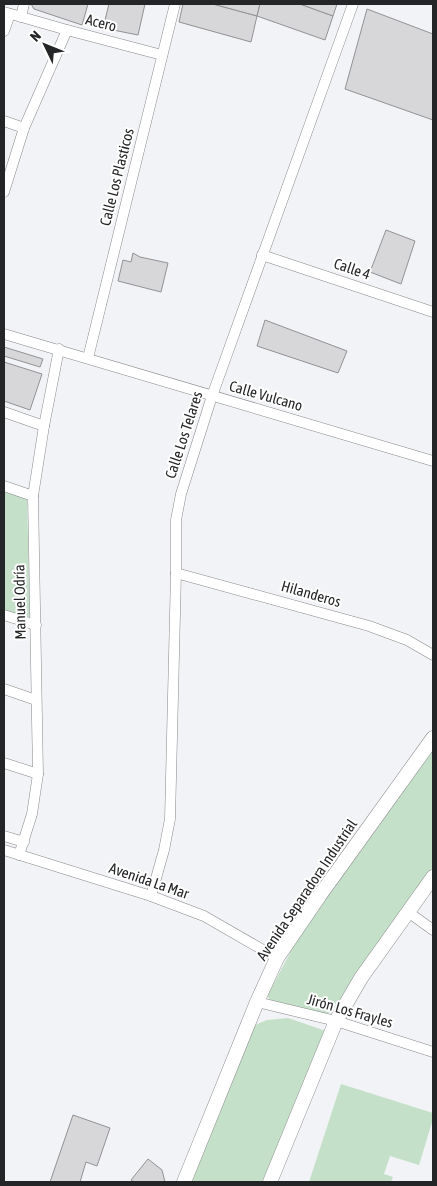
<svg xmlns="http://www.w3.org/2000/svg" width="437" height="1186" viewBox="0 0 437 1186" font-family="'Asap Condensed',sans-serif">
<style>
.green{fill:#c4e0c8}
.building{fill:#d7d7da;stroke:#929294}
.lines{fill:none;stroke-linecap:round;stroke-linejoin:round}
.minor-casing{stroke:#88898c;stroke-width:11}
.major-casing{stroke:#88898c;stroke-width:15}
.minor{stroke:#fff;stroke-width:10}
.major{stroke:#fff;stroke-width:14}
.labels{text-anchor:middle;stroke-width:4;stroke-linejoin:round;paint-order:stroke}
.street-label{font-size:15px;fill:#242526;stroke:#fff}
</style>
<rect width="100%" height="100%" fill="#f2f3f6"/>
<g class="green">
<polygon points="6,490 27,497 30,620 4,612 4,496"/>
<polygon points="433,750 433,867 358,970 332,1012 322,1016 274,1004 267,996 299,936"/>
<polygon points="288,1018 326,1031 263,1182 191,1182 253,1026 267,1020"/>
<polygon points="341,1084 433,1113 433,1119 419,1165 390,1156 384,1174 393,1177 391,1182 309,1182"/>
</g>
<g class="building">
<polygon points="31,4 88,4 82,25 34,9"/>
<polygon points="109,4 145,4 138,35 103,28"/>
<polygon points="183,4 213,4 257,16 251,42 179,22"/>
<polygon points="213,4 260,4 257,16"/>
<polygon points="260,4 300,4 333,16 325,40 257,16"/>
<polygon points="300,4 337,4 333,16"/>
<polygon points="367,9 433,34 433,120 345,89"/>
<polygon points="386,230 415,241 401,284 370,272"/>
<polygon points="133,253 140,257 168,263 161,292 118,281 123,260 131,262"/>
<polygon points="265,320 347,351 338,373 257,346"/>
<polygon points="4,347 43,359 40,367 4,356"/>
<polygon points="4,362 42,374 30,410 4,401"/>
<polygon points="73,1115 110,1128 97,1166 86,1162 80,1182 50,1182"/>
<polygon points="148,1159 162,1170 165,1182 134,1182 131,1180"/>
</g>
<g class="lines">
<g class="minor-casing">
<g id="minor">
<polyline points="4,12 67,30 162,55"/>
<polyline points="21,17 24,4"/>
<polyline points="4,31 10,14"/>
<polyline points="4,121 24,128"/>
<polyline points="4,192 24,128 67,30"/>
<polyline points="262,255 433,312"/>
<polyline points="4,334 433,461"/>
<polyline points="88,358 175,4"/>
<polyline points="4,412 44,426"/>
<polyline points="4,486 33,496"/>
<polyline points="176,573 369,626 407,640 433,655"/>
<polyline points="4,615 36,625"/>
<polyline points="4,689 36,700"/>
<polyline points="4,763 38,774"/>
<polyline points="4,836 24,842"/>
<polyline points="4,850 151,896 204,916 277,958"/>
<polyline points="19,855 32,814 38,774 33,496 44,426 59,349"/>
<polyline points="151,896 164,850 170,819 176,573 176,520 181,494 212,396 353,4"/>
<polyline points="408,912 433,930"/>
<polyline points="257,1002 336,1021 433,1052"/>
</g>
</g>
<g class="major-casing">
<g id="major">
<polyline points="184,1182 257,1002 277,958 320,895 433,738"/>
<polyline points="270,1182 336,1021 361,978 433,877"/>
</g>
</g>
<use href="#minor" class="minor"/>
<use href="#major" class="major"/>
</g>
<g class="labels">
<g class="street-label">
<text transform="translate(101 23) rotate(14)" y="5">Acero</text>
<text transform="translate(117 177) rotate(-76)" y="5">Calle Los Plasticos</text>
<text transform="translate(352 269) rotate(19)" y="5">Calle 4</text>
<text transform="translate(266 396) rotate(16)" y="5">Calle Vulcano</text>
<text transform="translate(184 435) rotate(-72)" y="5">Calle Los Telares</text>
<text transform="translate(311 594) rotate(16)" y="5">Hilanderos</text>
<text transform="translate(20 602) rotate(-91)" y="5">Manuel Odría</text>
<text transform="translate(149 881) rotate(19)" y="5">Avenida La Mar</text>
<text transform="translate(307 890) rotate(-56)" y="5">Avenida Separadora Industrial</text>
<text transform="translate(350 1011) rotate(16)" y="5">Jirón Los Frayles</text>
</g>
</g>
<rect width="437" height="1186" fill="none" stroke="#242526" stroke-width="10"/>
<g transform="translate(45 45) rotate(313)" stroke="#ffffff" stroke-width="4" paint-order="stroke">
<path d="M0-4L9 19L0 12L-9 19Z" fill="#242526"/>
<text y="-8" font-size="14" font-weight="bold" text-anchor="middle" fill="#242526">N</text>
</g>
</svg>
